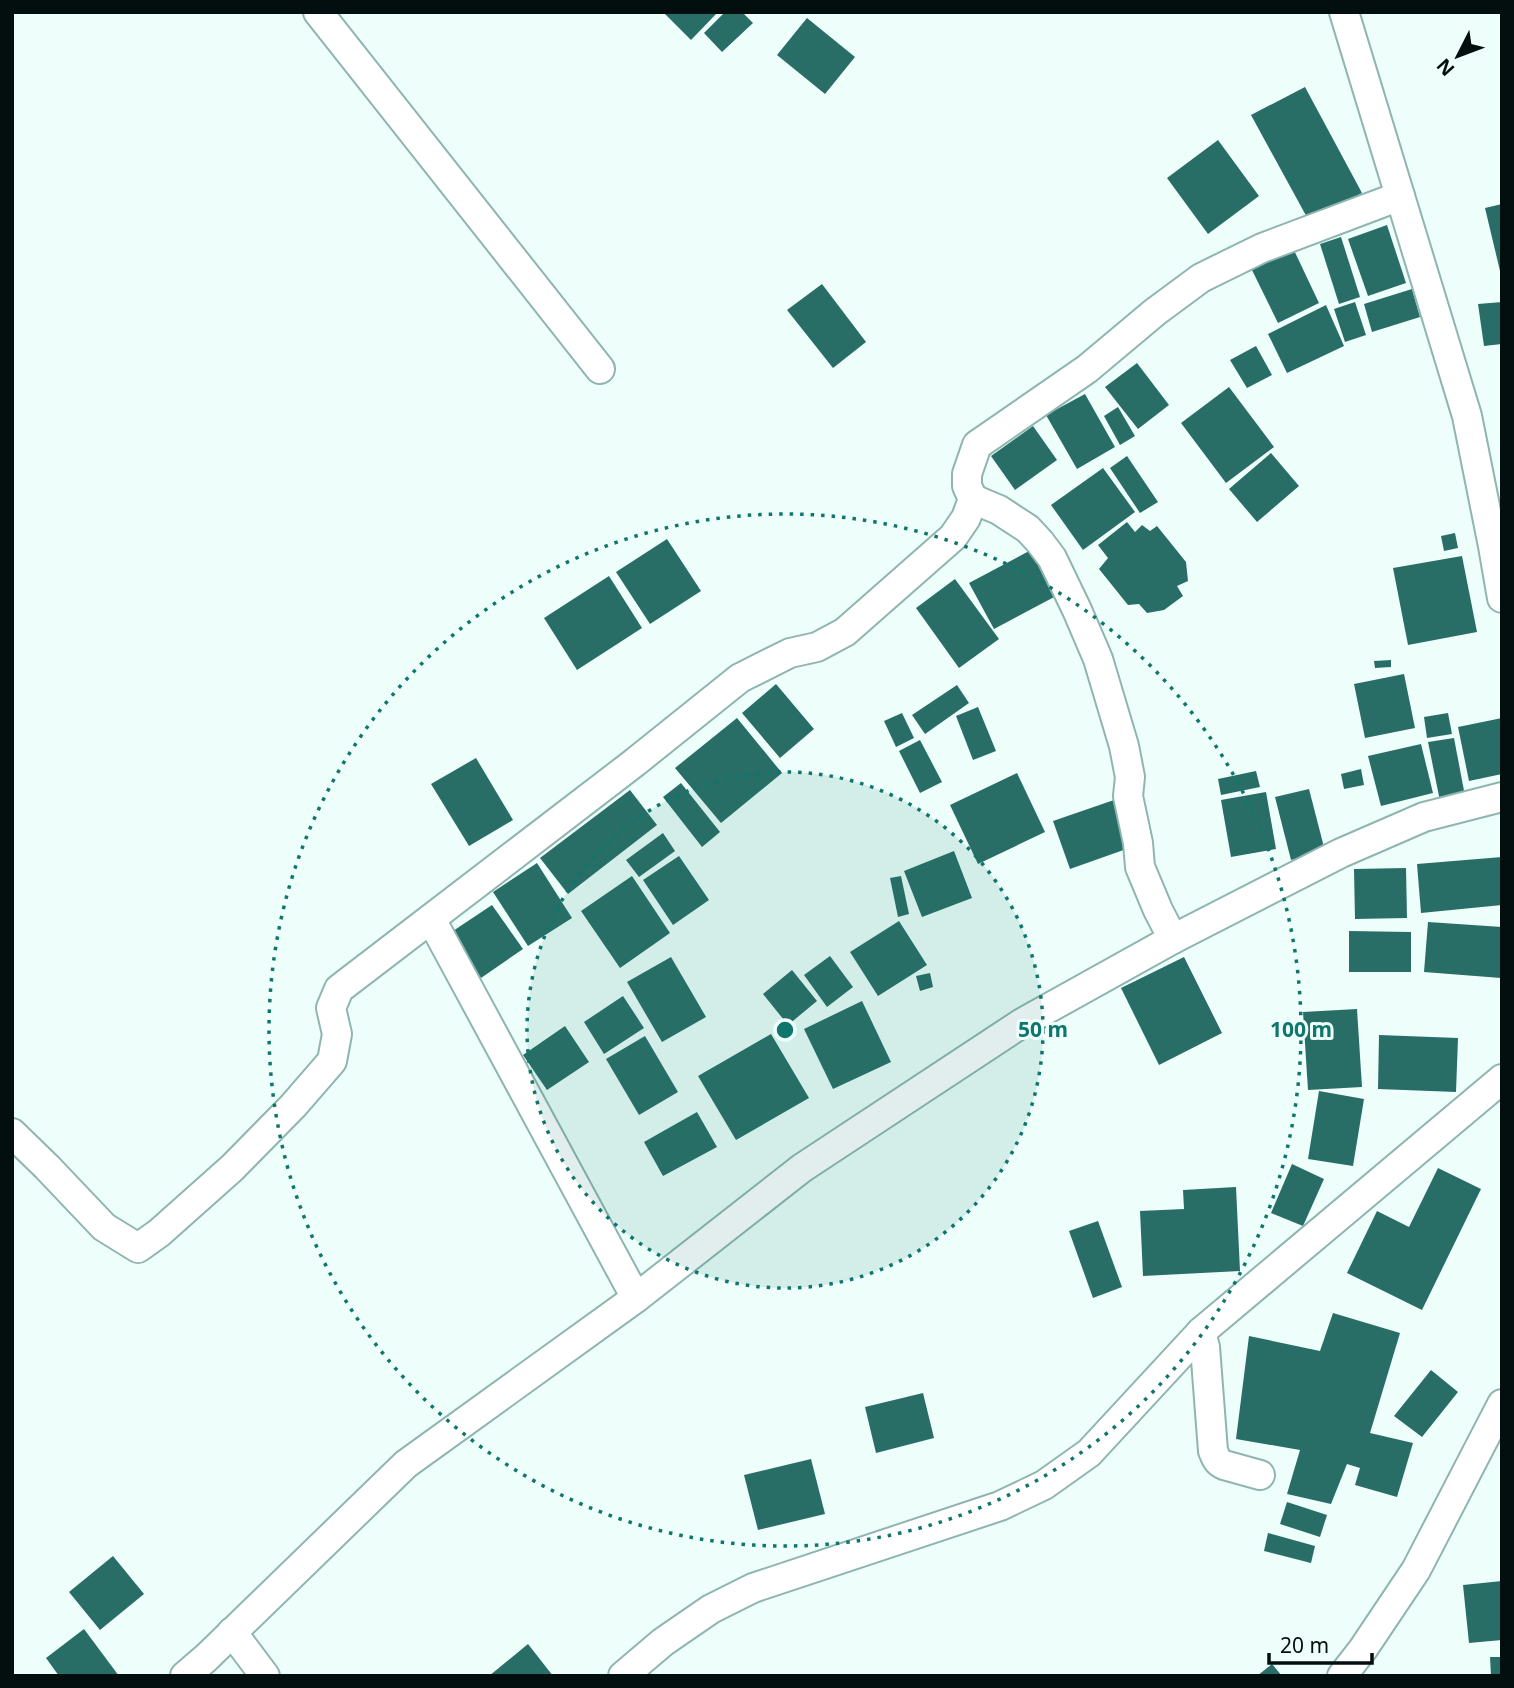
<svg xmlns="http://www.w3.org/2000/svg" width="1514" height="1688" viewBox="0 0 1514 1688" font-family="'Noto Sans',sans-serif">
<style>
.building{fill:#296e66}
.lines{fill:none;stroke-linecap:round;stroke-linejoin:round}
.street-casing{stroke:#8fb5b0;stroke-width:32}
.street{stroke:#fff;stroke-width:28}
.ring{fill:none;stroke:#0f766e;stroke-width:3.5;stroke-dasharray:3.5 7}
.centre{fill:#0f766e;stroke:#eefefb;stroke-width:3.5}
.ring-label{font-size:21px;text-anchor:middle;font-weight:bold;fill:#0f766e;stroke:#eefefb;stroke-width:6;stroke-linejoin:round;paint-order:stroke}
</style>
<rect width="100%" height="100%" fill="#eefefb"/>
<g class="building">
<polygon points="663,12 718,12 691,40"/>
<polygon points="725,12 742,12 753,23 722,52 704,33"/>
<polygon points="807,18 855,57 825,94 777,55"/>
<polygon points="1305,87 1362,193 1309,221 1251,115"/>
<polygon points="1218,140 1259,196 1208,234 1167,178"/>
<polygon points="1502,204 1502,271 1500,271 1485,208"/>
<polygon points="1387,225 1406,283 1368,296 1348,239"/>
<polygon points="1341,237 1360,297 1339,304 1320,244"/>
<polygon points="1292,246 1319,303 1278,323 1250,266"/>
<polygon points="822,284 866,342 833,368 787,310"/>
<polygon points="1412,289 1420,317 1372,332 1364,304"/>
<polygon points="1355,302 1366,335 1345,342 1334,309"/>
<polygon points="1502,302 1502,344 1484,346 1478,304"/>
<polygon points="1326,305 1344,346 1287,373 1268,334"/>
<polygon points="1256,346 1272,375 1247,388 1230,360"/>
<polygon points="1137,363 1169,405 1138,429 1105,387"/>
<polygon points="1229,387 1274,447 1226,483 1181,423"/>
<polygon points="1085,394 1115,447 1077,469 1046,415"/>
<polygon points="1118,407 1135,436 1120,445 1104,416"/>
<polygon points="1033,426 1057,460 1015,490 991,456"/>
<polygon points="1271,453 1299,486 1257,522 1229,489"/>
<polygon points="1127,456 1158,502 1140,513 1110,468"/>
<polygon points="1103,468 1135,512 1083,550 1051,505"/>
<polygon points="1127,522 1135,532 1142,525 1150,531 1157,526 1186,562 1188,581 1177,586 1183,596 1164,610 1147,613 1139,604 1128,605 1099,569 1108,558 1098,545"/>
<polygon points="1455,533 1458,548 1444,551 1441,536"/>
<polygon points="667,539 701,591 650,624 616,572"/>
<polygon points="1031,550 1056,596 994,629 969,583"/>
<polygon points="1462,556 1477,632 1408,645 1393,568"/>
<polygon points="609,576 642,628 577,670 544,618"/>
<polygon points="955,579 999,639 959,668 916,608"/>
<polygon points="1391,660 1391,667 1375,668 1374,661"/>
<polygon points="1404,674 1415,728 1365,738 1354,684"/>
<polygon points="776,684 814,729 780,758 742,713"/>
<polygon points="957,685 969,703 925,734 912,715"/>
<polygon points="978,707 996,751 973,760 956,716"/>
<polygon points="902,713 914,738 896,747 884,721"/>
<polygon points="1448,713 1452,734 1427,738 1424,717"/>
<polygon points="737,718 782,773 721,823 675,768"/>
<polygon points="1502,718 1502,774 1469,781 1458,727"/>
<polygon points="1454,738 1465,796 1440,801 1428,742"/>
<polygon points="920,740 942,782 920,793 899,751"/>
<polygon points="1421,744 1433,793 1381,806 1368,756"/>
<polygon points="476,758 513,820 469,846 431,784"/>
<polygon points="1361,769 1364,785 1344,789 1341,774"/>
<polygon points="1256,771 1260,787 1221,795 1218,779"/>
<polygon points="1017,773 1045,832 978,864 950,805"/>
<polygon points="681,783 720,832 702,847 663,797"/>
<polygon points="1309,789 1325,851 1291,860 1275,797"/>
<polygon points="630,790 657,825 568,894 540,858"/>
<polygon points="1266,792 1276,849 1231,857 1221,800"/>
<polygon points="1114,800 1132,847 1070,869 1053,821"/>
<polygon points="663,833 675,851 639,877 626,860"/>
<polygon points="954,851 972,898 922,917 904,871"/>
<polygon points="679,856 709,900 673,925 643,880"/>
<polygon points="1502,857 1502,905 1421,913 1417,864"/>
<polygon points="537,863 572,918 528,946 493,892"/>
<polygon points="1406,868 1407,918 1355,919 1354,869"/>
<polygon points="632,876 670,933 620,968 581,911"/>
<polygon points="901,876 909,914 898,917 890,878"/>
<polygon points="492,905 523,949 481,978 450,933"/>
<polygon points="899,921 927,965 878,996 850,952"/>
<polygon points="1428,922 1502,927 1501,978 1424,972"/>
<polygon points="1349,931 1411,932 1411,972 1349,972"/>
<polygon points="830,956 853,987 827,1007 804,975"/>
<polygon points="671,957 706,1017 662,1042 627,982"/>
<polygon points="1184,957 1222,1033 1159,1065 1121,988"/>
<polygon points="792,970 817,1001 788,1025 763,994"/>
<polygon points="930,973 933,987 920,991 916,976"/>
<polygon points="623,996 644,1028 604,1054 584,1022"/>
<polygon points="862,1001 891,1062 833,1089 804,1029"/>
<polygon points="1357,1009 1362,1087 1308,1090 1303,1012"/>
<polygon points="565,1026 589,1062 547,1090 523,1055"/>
<polygon points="771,1034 809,1098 736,1140 698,1076"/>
<polygon points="1379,1035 1458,1038 1456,1092 1378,1089"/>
<polygon points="645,1036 678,1092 639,1115 606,1059"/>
<polygon points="1319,1091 1364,1099 1353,1166 1308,1159"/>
<polygon points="697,1112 717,1147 663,1176 644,1142"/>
<polygon points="1292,1164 1324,1179 1303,1226 1271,1213"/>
<polygon points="1438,1168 1481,1189 1422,1310 1347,1273 1377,1211 1409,1227"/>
<polygon points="1236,1187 1240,1271 1143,1276 1140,1211 1184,1209 1183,1190"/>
<polygon points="1098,1221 1122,1287 1093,1298 1069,1231"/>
<polygon points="1333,1313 1400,1333 1370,1433 1413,1443 1397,1497 1355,1485 1360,1468 1347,1464 1331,1504 1287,1494 1300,1450 1236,1439 1249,1336 1320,1351"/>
<polygon points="1431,1370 1458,1392 1422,1437 1394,1416"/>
<polygon points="923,1393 934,1438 876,1453 865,1407"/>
<polygon points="811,1459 825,1514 758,1530 744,1475"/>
<polygon points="1287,1502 1327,1515 1320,1537 1280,1524"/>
<polygon points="1268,1533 1315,1546 1311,1563 1264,1551"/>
<polygon points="113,1556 144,1594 100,1630 69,1592"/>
<polygon points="1502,1581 1502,1640 1469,1643 1463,1585"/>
<polygon points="84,1629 119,1676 59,1676 46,1658"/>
<polygon points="528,1644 553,1676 489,1676"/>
<polygon points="1490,1657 1502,1657 1502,1676 1491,1676"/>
<polygon points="1272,1664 1282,1676 1257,1676"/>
</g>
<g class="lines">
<g class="street-casing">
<g id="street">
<polyline points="318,12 600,369"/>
<polyline points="1344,12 1467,416 1493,546 1502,598"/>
<polyline points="973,499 999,510 1028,529 1040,542 1052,558 1077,610 1098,659 1124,746 1130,777 1128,796 1138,843 1140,867 1158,910 1173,939"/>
<polyline points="431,919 636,1298"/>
<polyline points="12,1133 47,1167 104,1227 138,1248 159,1233 232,1168 293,1106 332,1061 337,1034 331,1008 339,989 634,763 740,678 790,653 817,647 845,632 953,537 966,518 973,499 967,486 967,474 977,445 1087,369 1155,312 1201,278 1262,248 1400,196"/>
<path d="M 1260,1475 L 1224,1465 C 1217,1462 1216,1458 1213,1451 L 1205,1347 L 1201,1332 L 1502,1079"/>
<polyline points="232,1632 265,1676"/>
<polyline points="185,1676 206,1658 406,1464 636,1298 802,1168 1022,1023 1173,939 1341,853 1424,817 1502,797"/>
<polyline points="623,1676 663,1642 711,1609 753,1588 1000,1506 1044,1485 1089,1453 1201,1332"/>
<polyline points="1342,1676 1363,1649 1416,1570 1502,1404"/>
</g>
</g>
<use href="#street" class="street"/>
</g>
<circle cx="785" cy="1030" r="258" fill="#0f766e" fill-opacity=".12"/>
<g class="ring">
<circle cx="785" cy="1030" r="258"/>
<circle cx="785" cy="1030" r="516"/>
</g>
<circle cx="785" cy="1030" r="10" class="centre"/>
<g class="ring-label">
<text x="1043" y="1037">50 m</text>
<text x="1301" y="1037">100 m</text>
</g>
<rect width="1514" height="1688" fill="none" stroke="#030f0e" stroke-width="28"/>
<g transform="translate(1458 56) rotate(228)" stroke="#eefefb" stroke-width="5" paint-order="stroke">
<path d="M0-5L12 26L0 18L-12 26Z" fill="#030f0e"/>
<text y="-10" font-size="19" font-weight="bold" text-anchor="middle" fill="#030f0e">N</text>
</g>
<path d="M1269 1653v10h103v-10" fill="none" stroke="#030f0e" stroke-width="3.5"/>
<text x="1280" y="1653" font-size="21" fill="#030f0e" stroke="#eefefb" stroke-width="5" paint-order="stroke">20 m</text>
</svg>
